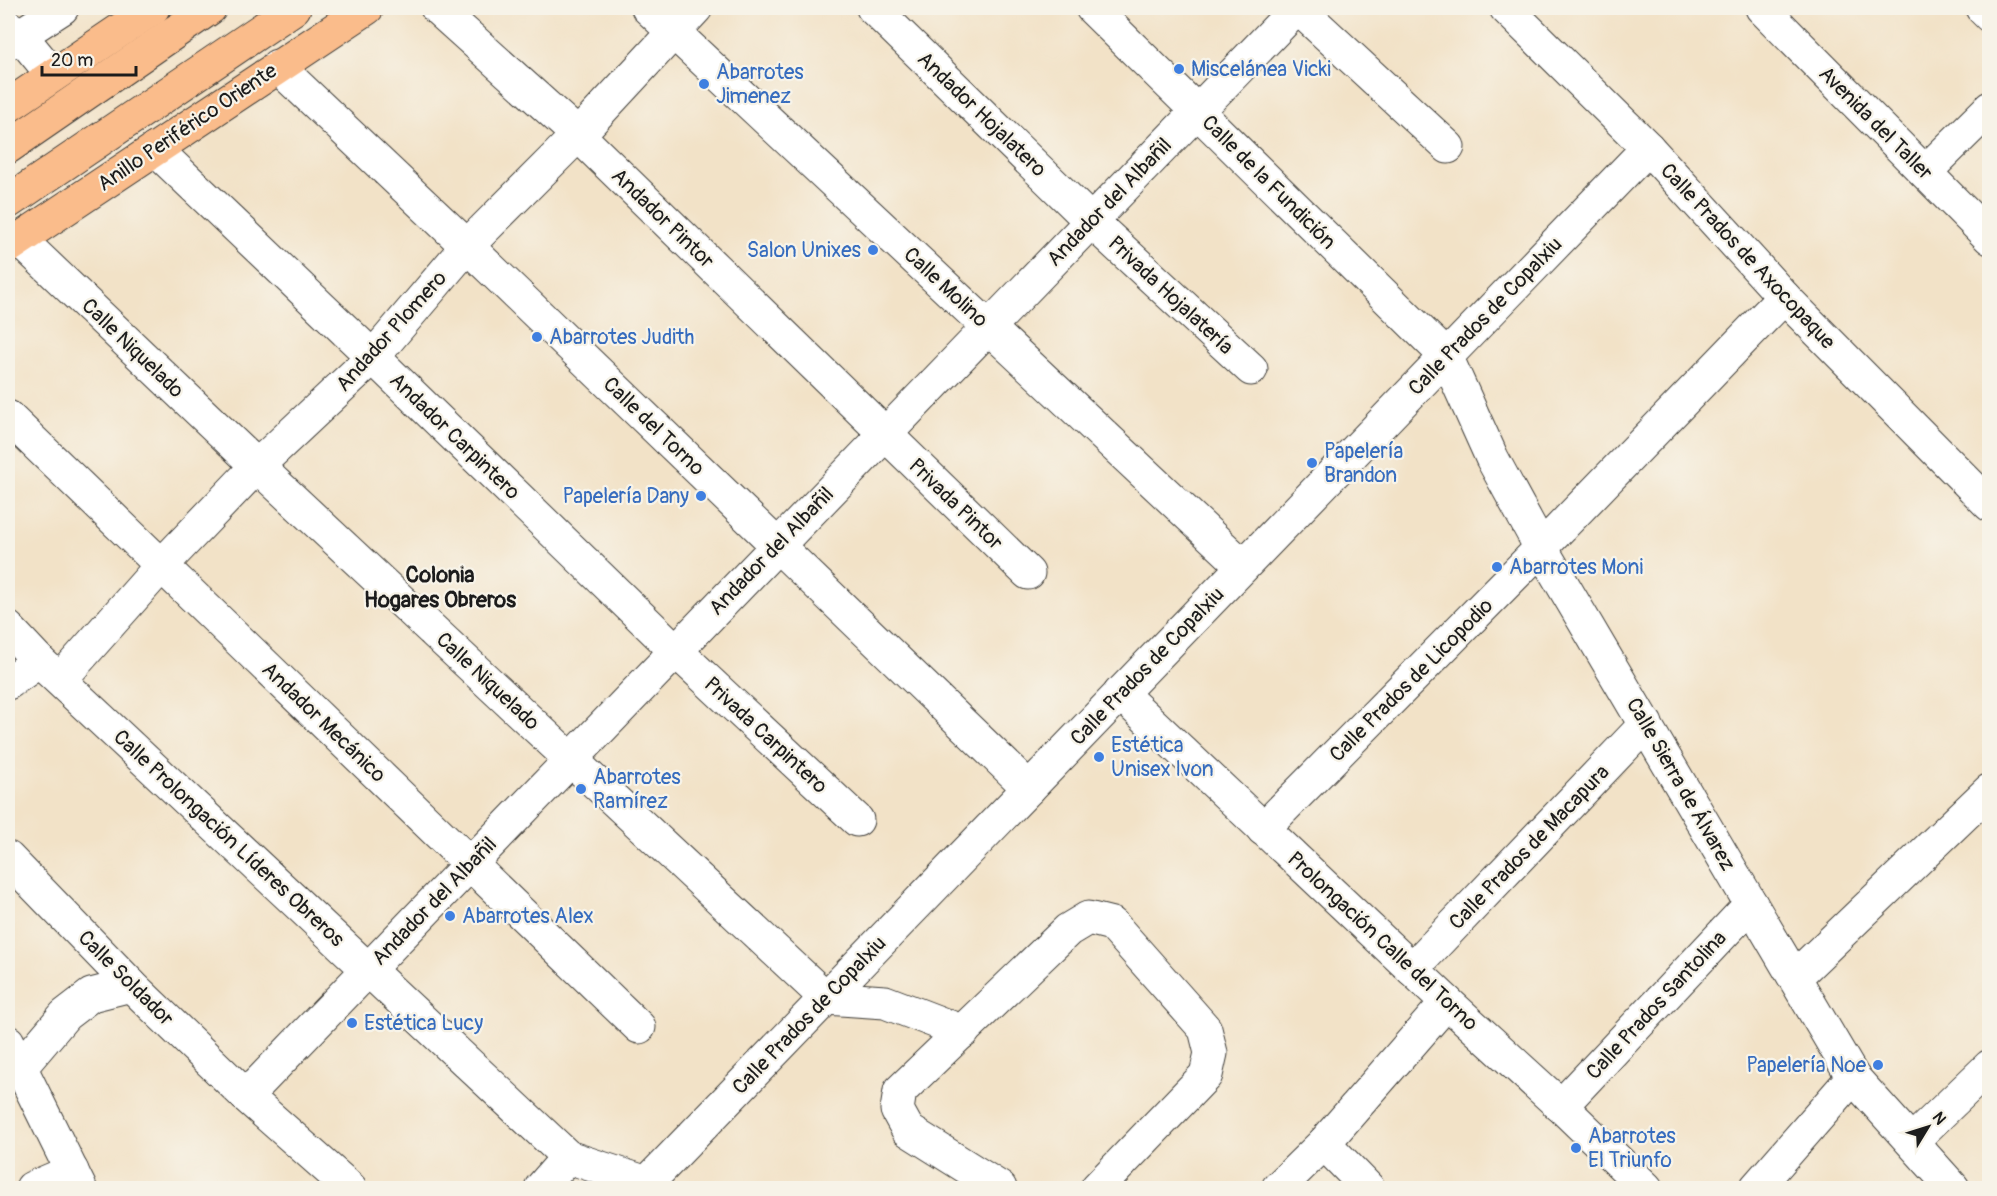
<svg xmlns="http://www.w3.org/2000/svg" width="1997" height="1196" viewBox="0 0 1997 1196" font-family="Pangolin,sans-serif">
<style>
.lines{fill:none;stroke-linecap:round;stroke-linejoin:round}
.minor-casing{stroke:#3c3a36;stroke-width:35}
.major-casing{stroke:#3c3a36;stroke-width:35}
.highway-casing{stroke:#3c3a36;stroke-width:35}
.minor{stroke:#fff;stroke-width:33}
.major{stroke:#fabc8b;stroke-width:33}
.highway{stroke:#fabc8b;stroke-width:33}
.shop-dot{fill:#3f7fe0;stroke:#f7f3e8;stroke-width:2}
.labels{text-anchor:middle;stroke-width:4.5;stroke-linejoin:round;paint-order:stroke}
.shop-label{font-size:21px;fill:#366cbe;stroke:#f7f3e8;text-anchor:start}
.street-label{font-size:21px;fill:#1c1c1c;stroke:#f7f3e8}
.neighbourhood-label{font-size:22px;font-weight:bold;fill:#1c1c1c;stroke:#f7f3e8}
</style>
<rect width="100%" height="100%" fill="#f7f3e8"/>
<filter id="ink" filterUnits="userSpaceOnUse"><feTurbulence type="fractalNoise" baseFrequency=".0167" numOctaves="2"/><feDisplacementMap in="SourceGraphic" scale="12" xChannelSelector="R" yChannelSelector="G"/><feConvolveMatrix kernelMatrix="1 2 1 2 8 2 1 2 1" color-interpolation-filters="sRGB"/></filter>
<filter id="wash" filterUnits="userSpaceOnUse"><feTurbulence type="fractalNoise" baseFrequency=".008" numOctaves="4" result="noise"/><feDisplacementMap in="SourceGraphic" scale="24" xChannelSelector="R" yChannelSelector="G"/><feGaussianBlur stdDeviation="1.35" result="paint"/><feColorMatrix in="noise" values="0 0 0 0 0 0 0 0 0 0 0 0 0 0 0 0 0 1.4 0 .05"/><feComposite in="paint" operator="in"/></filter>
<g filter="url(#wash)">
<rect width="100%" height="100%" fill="#f2e2c7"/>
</g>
<g filter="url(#ink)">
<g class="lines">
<g class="minor-casing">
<g id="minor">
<polyline points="437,8 578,135 1028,573"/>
<polyline points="648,8 1243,566"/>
<polyline points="873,8 1091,221 1251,369"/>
<polyline points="1092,8 1446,356 1492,458 1541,548 1853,1077 1953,1188"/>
<polyline points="1298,8 1448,147"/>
<polyline points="1506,8 1648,148 1784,297 1990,505"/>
<polyline points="1762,8 1990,238"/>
<polyline points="1982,8 1990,16"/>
<polyline points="8,27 20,35 53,75"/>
<polyline points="8,43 62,8"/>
<polyline points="277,66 467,246 1029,788"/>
<polyline points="155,149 373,357 675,650 857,820"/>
<polyline points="1925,172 1990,108"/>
<polyline points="19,239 257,466 826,998 885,1002 963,1032"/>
<polyline points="8,417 639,1027"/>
<polyline points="8,628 39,661 568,1157 647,1183 654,1188"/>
<polyline points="60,680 162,565 257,466 373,357 467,246 578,135 696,8"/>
<polyline points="8,683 39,661"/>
<polyline points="1120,693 1447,1002 1561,1106 1646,1188"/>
<polyline points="1263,829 1541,548 1784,297"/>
<polyline points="8,858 131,985 246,1096 350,1188"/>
<polyline points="1412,969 1646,724"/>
<polyline points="1795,977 1990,790"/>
<polyline points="8,1042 80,1188"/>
<polyline points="20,1068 65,1015 91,995 131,985"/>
<polyline points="246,1096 1297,8"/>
<polyline points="1561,1106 1751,904"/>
<polyline points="1912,1141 1990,1066"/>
<polyline points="1324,1143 1368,1188"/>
<polyline points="647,1183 1648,148"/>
<polyline points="32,1188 72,1171"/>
<polyline points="541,1188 568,1157"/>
<polyline points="1000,1188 908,1130 897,1110 900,1091 1068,930 1088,918 1112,924 1205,1029 1211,1053 1206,1075 1097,1188"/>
<polyline points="1278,1188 1324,1143 1447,1002"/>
<polyline points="1756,1188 1853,1077"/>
</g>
</g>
<g class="major-casing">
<g id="major">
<polyline points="8,106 153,8"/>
<polyline points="8,247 367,8"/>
</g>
</g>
<g class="highway-casing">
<g id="highway">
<polyline points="8,147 210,8"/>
<polyline points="8,202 294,8"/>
</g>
</g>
<use href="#minor" class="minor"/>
<use href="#major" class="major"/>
<use href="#highway" class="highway"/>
</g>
</g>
<g class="shop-dot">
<circle cx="1179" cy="69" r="6"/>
<circle cx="704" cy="84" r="6"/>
<circle cx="873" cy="250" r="6"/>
<circle cx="537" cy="337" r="6"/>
<circle cx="1312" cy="463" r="6"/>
<circle cx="701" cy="496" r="6"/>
<circle cx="1497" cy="567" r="6"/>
<circle cx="1099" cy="757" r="6"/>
<circle cx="581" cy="789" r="6"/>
<circle cx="450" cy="916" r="6"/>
<circle cx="352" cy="1023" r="6"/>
<circle cx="1878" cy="1065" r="6"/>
<circle cx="1576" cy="1148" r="6"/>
</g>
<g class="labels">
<g class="shop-label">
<text x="1191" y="76">Miscelánea Vicki</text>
<text x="716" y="79">Abarrotes<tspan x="716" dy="24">Jimenez</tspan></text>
<text x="861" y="257" text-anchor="end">Salon Unixes</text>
<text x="549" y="344">Abarrotes Judith</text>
<text x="1324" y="458">Papelería<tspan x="1324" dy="24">Brandon</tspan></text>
<text x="689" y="503" text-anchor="end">Papelería Dany</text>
<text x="1509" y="574">Abarrotes Moni</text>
<text x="1111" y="752">Estética<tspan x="1111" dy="24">Unisex Ivon</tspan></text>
<text x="593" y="784">Abarrotes<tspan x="593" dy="24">Ramírez</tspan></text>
<text x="462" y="923">Abarrotes Alex</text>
<text x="364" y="1030">Estética Lucy</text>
<text x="1866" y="1072" text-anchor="end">Papelería Noe</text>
<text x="1588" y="1143">Abarrotes<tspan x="1588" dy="24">El Triunfo</tspan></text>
</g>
<g class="street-label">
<text transform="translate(982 114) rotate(44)" y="7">Andador Hojalatero</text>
<text transform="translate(1876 123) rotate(45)" y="7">Avenida del Taller</text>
<text transform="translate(187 127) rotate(-34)" y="7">Anillo Periférico Oriente</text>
<text transform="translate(1269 182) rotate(45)" y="7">Calle de la Fundición</text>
<text transform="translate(1109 202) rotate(-46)" y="7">Andador del Albañil</text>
<text transform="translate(663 218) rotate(44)" y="7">Andador Pintor</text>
<text transform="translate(1748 256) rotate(47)" y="7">Calle Prados de Axocopaque</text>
<text transform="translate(946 287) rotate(43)" y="7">Calle Molino</text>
<text transform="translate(1171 295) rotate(43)" y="7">Privada Hojalatería</text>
<text transform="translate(1485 316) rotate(-46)" y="7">Calle Prados de Copalxiu</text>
<text transform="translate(391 331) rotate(-48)" y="7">Andador Plomero</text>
<text transform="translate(133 348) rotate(44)" y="7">Calle Niquelado</text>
<text transform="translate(654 426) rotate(44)" y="7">Calle del Torno</text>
<text transform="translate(455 436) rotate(44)" y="7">Andador Carpintero</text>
<text transform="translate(956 504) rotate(44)" y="7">Privada Pintor</text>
<text transform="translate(771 551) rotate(-46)" y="7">Andador del Albañil</text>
<text transform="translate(1147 666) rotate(-46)" y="7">Calle Prados de Copalxiu</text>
<text transform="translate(1411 680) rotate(-45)" y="7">Calle Prados de Licopodio</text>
<text transform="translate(488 681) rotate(43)" y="7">Calle Niquelado</text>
<text transform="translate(324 722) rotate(44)" y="7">Andador Mecánico</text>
<text transform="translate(766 735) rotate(43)" y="7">Privada Carpintero</text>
<text transform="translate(1681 784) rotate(60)" y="7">Calle Sierra de Álvarez</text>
<text transform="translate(229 838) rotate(43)" y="7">Calle Prolongación Líderes Obreros</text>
<text transform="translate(1529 847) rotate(-46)" y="7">Calle Prados de Macapura</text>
<text transform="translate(434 901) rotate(-46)" y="7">Andador del Albañil</text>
<text transform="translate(1383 941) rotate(43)" y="7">Prolongación Calle del Torno</text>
<text transform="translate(126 978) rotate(45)" y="7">Calle Soldador</text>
<text transform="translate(1656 1005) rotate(-47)" y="7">Calle Prados Santolina</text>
<text transform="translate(809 1015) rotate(-46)" y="7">Calle Prados de Copalxiu</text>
</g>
<g class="neighbourhood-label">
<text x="440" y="582">Colonia<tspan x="440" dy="25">Hogares Obreros</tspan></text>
</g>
</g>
<rect width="1997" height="1196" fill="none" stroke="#f7f3e8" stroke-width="30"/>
<g transform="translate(1928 1127) rotate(52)" stroke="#f7f3e8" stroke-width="4.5" paint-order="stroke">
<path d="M0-4.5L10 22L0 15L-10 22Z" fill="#1c1c1c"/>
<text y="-9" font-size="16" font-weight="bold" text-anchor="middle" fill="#1c1c1c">N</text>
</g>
<path d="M42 66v9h94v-9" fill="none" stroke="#1c1c1c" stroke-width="3"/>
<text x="51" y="66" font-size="18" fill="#1c1c1c" stroke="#f7f3e8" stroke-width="4.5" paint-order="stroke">20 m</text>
</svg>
